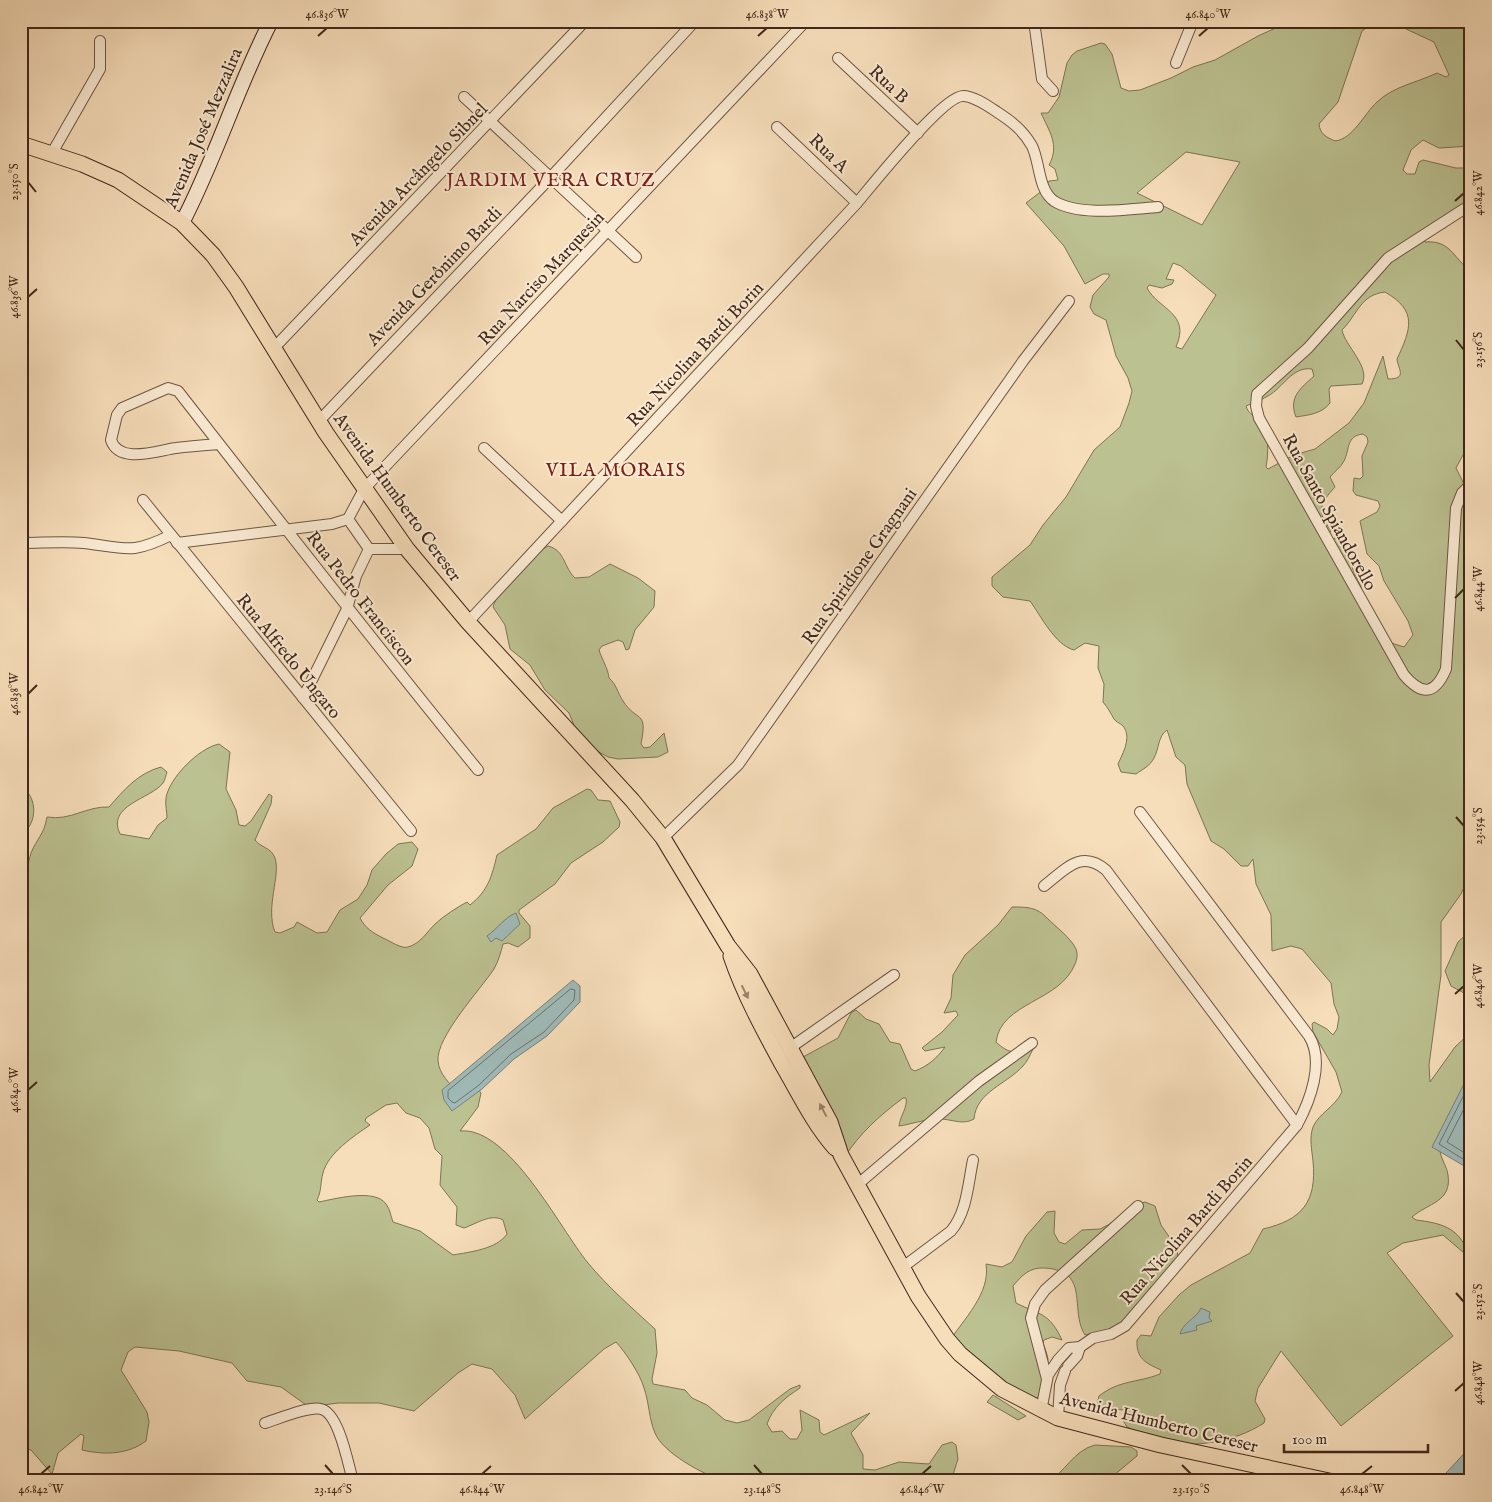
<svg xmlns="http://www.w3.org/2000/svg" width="1492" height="1502" viewBox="0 0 1492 1502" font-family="'IM FELL English',serif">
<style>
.green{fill:#bcc191;stroke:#7e7456;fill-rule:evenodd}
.water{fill:#9fbbb9;stroke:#798079}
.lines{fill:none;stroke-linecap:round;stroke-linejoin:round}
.shore{stroke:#70726a;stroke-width:1}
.minor-casing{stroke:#6e5642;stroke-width:12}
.secondary-casing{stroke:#41281a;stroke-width:16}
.primary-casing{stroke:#41281a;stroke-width:17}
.minor{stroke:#faead3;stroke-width:10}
.secondary{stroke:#faead3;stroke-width:14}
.primary{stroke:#f7debb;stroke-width:15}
.oneway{fill:#9c836a}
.ticks{fill:none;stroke:#41281a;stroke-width:2}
.labels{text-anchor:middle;stroke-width:4;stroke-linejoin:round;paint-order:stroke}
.street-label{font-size:18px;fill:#41281a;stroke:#faead3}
.neighbourhood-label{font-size:19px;letter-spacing:1px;fill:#7a1f14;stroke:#faead3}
.neatline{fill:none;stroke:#41281a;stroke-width:2}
.ticks-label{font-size:12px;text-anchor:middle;fill:#41281a}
</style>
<rect width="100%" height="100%" fill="#f7debb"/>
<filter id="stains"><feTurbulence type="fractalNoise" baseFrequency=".004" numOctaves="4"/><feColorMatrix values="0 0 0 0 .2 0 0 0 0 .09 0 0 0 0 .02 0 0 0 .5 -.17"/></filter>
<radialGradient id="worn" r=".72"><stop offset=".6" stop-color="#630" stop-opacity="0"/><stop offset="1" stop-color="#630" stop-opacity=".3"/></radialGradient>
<g class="green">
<path d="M 1291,21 L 1376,21 L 1362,31 L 1338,102 L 1319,124 C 1320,134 1326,137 1335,141 C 1353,139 1364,114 1377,102 C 1394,86 1416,83 1437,73 L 1446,77 L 1449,75 L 1434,42 L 1406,29 L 1407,21 L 1471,21 L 1471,146 L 1439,148 L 1423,140 L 1411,150 L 1403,170 L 1407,174 L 1415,174 L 1419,162 L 1423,160 L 1456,168 L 1471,168 L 1471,205 L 1421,238 L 1425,242 C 1450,240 1452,256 1471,272 L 1471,452 L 1463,455 L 1456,468 L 1471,498 L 1471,873 L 1461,894 L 1441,922 L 1441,975 L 1429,1065 L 1430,1082 L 1455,1047 L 1471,1032 L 1471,1083 L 1440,1149 C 1440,1158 1447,1166 1448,1175 C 1452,1202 1428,1203 1412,1217 L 1416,1220 C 1440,1223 1459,1227 1468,1253 L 1464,1253 L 1443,1235 L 1403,1243 L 1387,1253 L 1453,1336 L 1341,1426 L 1281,1351 L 1258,1388 L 1255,1401 L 1265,1419 L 1264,1423 C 1235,1442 1192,1449 1159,1441 C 1148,1439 1137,1431 1127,1427 L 1124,1422 L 1125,1410 L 1096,1408 L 1099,1396 C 1119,1380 1137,1383 1160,1374 L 1161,1370 C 1145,1363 1136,1358 1137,1340 L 1141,1335 L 1151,1336 L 1159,1317 L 1179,1295 L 1191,1285 L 1250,1253 L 1263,1229 C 1302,1220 1317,1202 1313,1161 C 1312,1151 1309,1138 1313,1127 C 1319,1113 1334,1108 1342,1092 L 1336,1072 L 1313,1032 L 1312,1024 L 1314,1022 L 1327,1029 L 1333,1035 L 1337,1029 L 1339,1017 L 1334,1004 L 1331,983 L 1302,949 L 1291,946 L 1272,951 L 1271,915 L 1256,884 L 1253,859 L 1248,866 L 1241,866 L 1224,849 L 1211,841 L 1187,784 L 1185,765 L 1176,757 L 1167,730 C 1158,736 1159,749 1154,758 C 1150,766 1143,769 1136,774 L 1121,772 L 1118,764 C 1123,753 1132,737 1123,726 C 1120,723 1116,722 1114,719 C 1110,712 1108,708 1103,702 L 1104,684 L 1098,668 L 1099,646 L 1085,643 L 1074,650 C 1055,645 1041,616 1030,601 L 1003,597 L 992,586 L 992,577 L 1030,545 L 1043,525 L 1066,497 L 1094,450 L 1120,427 L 1129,403 L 1132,391 L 1128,378 L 1116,356 L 1106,320 L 1094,314 L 1090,307 L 1093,295 L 1109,277 L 1109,274 L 1103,274 L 1085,284 L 1064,246 L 1026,203 L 1043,190 L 1049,181 L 1058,180 L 1055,169 L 1049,165 C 1060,145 1049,131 1041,113 L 1048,113 L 1059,97 L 1067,63 L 1072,55 L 1077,51 L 1101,43 L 1105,44 L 1112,54 L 1121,88 L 1129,91 L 1140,90 L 1171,78 L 1193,67 L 1215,60 L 1258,36 ZM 1186,152 L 1240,162 L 1202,225 L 1137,193 ZM 1173,263 L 1181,266 L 1216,295 L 1182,349 L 1176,347 C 1191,313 1159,310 1147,288 L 1149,285 L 1162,288 L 1172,284 L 1174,280 L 1166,279 ZM 1385,292 C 1418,311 1411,329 1397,359 C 1398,369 1408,379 1388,379 L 1383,356 L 1364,403 L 1349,423 L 1315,449 L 1294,455 L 1268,469 L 1266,467 C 1269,451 1269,434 1259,421 C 1254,416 1248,413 1246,406 C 1253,403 1261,400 1268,396 C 1283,388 1292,366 1312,369 L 1314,376 C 1301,388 1288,397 1296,417 C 1308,415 1322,414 1330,403 L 1329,389 L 1331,386 L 1362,384 C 1371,367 1345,346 1342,330 C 1358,314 1360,295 1385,292 ZM 1363,434 L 1367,437 L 1368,442 L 1362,456 L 1363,476 L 1360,479 L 1354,478 L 1353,491 L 1356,495 L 1378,501 L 1380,506 L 1377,512 L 1360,521 L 1367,554 L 1379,566 L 1384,581 L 1408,621 L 1413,635 L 1404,647 L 1388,642 L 1364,602 L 1361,586 L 1354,573 L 1349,554 L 1338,537 L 1330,540 L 1328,538 L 1331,530 C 1316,512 1320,503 1335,487 L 1330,477 C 1334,472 1341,467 1344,461 C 1350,449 1346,436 1363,434 Z"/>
<path d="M 548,546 C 565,550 564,568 575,578 L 589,577 L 610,564 L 638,578 L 655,591 L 654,607 L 635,630 L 629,649 L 626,650 L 623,642 L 618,640 L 602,646 L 599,650 C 602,660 608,668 609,678 C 617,685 617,692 623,701 C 637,723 648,709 641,744 L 644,748 L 650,747 L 664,733 L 668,752 L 658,757 L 618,759 L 608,757 L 581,742 L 569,713 L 545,690 L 530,665 L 510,649 L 505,625 L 493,607 C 501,582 526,559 548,546 Z"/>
<path d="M 219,744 L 230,752 L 226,789 L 236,810 L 239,825 L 245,826 L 251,821 L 269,794 L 272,796 L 271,804 L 255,840 C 261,848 271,847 275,858 C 281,876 265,907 275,932 L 280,933 L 294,927 L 297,922 L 317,933 L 327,932 L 340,910 L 358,899 L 367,885 L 372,870 L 386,854 L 398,844 L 412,842 L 418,849 L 412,866 L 388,885 L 360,918 C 365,928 373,933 383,938 C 390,941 401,949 408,947 C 420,944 427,932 435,924 C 445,915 456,908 467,902 L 470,905 C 488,891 492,876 497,855 L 536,829 L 553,808 L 587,789 L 591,790 L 598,800 L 610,801 L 620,822 L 619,827 L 603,842 L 571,863 L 555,884 L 519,910 L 519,913 L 530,926 L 530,938 L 518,947 L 508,943 L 503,944 C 501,952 498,962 494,969 C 480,990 436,1037 438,1061 C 439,1074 450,1084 459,1093 L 477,1088 L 481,1093 L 478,1107 L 460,1131 C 509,1126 560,1229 588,1263 C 608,1287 632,1308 655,1329 L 657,1353 L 652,1379 L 653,1384 L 685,1390 L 692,1398 L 707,1405 L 725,1420 L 737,1423 L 749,1420 L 790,1389 L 800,1385 L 800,1388 C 786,1397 773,1407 767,1424 L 772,1432 L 782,1431 L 790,1439 L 797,1439 L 802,1430 L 800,1410 L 819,1420 L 820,1432 L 824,1435 L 870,1413 L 851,1433 L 863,1455 L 863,1469 L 875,1470 L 899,1462 L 929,1464 L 942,1445 L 952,1442 L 956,1445 L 958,1459 L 951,1481 L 723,1481 C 703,1474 663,1453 655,1433 C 649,1419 649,1402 644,1388 C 640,1374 626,1353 616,1342 L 604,1349 L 525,1419 L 515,1395 L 492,1369 L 472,1364 L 458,1373 L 414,1411 L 379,1403 L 338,1403 L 309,1407 L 281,1387 L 247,1381 L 232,1363 L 179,1351 L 135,1347 L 128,1352 L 121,1370 L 147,1412 L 149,1422 L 146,1441 C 127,1455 104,1455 82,1450 L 84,1436 L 81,1434 L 58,1453 L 52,1474 L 31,1450 L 21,1448 L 21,878 C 28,871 28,862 31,853 C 37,838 44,835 47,817 C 71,821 86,806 109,807 C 124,790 138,773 161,767 L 167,772 C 166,775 165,780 163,783 C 151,799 106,805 120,834 L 149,839 L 158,825 L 167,818 C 167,812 165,805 166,798 C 169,778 199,748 219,744 ZM 397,1103 L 406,1113 L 420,1118 L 429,1128 L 435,1149 L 442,1156 L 440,1185 L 457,1207 L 456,1225 L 464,1228 C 476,1224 491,1213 503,1220 L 507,1234 C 497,1249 470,1252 453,1255 L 420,1231 L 393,1222 C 391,1217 390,1209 386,1204 C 375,1188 334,1199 319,1202 L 317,1200 C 322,1190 320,1183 323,1173 C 328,1153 354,1136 370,1125 L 365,1121 L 366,1118 L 386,1105 Z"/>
<path d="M 21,787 C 38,796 38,825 21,834 Z"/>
<path d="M 1012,907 C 1027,907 1037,907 1047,918 C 1056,927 1071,938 1076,949 C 1078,954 1077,960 1075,964 C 1060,1002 1001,1002 996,1042 C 1009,1054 1016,1054 1033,1049 C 1030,1055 1027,1062 1023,1066 C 1007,1084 976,1092 974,1119 C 964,1125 953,1120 942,1119 C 929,1118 912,1124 899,1126 C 900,1116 908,1107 906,1098 L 903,1098 C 879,1116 860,1133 844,1158 L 803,1057 L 838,1038 L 851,1013 L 856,1010 L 866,1019 L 879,1024 L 890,1042 L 900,1044 L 911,1069 L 915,1071 C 928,1066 937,1058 945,1047 L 925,1051 L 922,1048 L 942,1032 L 958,1015 L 956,1011 L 944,1013 L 951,998 L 953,975 L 965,955 L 998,925 Z"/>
<polygon points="1471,930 1471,987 1464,993 1451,986 1445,971 1458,942"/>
<path d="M 1145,1202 L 1155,1206 L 1161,1225 L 1177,1248 L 1178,1259 L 1125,1325 L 1085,1335 C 1069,1310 1091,1271 1045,1268 C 1030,1267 1022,1275 1013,1286 L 1016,1303 C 1040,1315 1049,1312 1062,1340 L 1052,1337 L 1044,1340 L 1043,1343 C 1045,1348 1047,1354 1048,1359 C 1048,1364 1040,1396 1037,1399 L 1016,1391 L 948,1343 C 963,1320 991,1293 986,1264 L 1002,1267 L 1012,1262 L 1026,1236 L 1047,1212 L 1055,1211 L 1054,1233 L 1059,1242 L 1065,1244 L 1082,1230 L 1100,1229 L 1108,1225 L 1133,1206 Z"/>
<polygon points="993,1395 1026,1416 1018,1420 987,1402"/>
<path d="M 1095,1445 L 1131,1447 L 1137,1451 L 1137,1456 L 1107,1481 L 1047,1481 C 1066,1473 1072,1451 1095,1445 Z"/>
</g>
<g class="water">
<path d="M 516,913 L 520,924 L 502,941 L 496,938 L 491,942 L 487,936 C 497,929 505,917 516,913 Z"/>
<polygon points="573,980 580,986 580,1002 547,1036 514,1059 482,1089 452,1111 444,1100 442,1090"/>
<polygon points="1471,1070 1471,1170 1432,1147"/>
<path d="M 1201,1308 L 1210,1312 L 1209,1318 L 1212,1321 L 1196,1326 L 1197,1330 L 1180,1334 C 1183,1322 1196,1319 1201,1308 Z"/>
<polygon points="1471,1446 1471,1481 1455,1481 1446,1473"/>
</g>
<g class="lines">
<g class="shore">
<polygon points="571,989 575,990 574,1000 544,1032 511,1054 479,1085 455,1103 452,1102 448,1098 448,1091"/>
<polyline points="1471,1081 1439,1144 1471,1164"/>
<polyline points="1471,1095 1447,1142 1471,1157"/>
</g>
<g class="minor-casing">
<g id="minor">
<polyline points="1034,21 1042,79 1053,91"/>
<polyline points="838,58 918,133"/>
<polyline points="1176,63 1193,21"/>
<polyline points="464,97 636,257"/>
<polyline points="777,127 857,203"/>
<polyline points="52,153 100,69 100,41"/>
<path d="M 1471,209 L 1464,209 L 1388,258 L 1308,348 L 1257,394 L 1256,406 L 1259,418 L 1404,675 C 1422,696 1435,695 1446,669 L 1456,508 L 1462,493 L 1471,484"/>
<polyline points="274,348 585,21"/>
<polyline points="319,421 551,177 695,21"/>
<path d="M 219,444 C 205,445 190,446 176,448 C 159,450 119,465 111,440 L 117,415 L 122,408 L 168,388 L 178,391 C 277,518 376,645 478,770"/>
<polyline points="484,448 562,521"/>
<polyline points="143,500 411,831"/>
<polyline points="348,519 369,549"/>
<path d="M 21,543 C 42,543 64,541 84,543 C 126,548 131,555 171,535"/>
<polyline points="177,543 332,524 348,519 364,489 803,24"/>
<polyline points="369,549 407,549"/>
<path d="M 468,622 L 857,203 C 873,184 943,96 963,96 C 974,96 988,106 997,112 C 1011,121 1023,130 1032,146 C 1040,162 1038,190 1054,201 C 1079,217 1130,209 1158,207"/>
<polyline points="303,698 347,609 356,576 369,549"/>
<polyline points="663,838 738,765 1023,361 1069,301"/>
<path d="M 1044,886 C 1066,869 1081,849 1106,870 L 1297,1125"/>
<polyline points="790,1048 894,975"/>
<polyline points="857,1185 979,1081 1032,1043"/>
<path d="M 903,1267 L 951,1231 C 967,1212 968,1184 973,1160"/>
<polyline points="1068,1366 1077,1356 1080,1347"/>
<polyline points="1047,1379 1031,1318 1035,1304 1045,1290 1138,1206"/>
<path d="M 1041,1411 L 1048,1375 L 1058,1360 L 1069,1348 L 1080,1347 L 1093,1338 L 1111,1334 L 1125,1326 L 1297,1125 C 1310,1101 1325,1062 1309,1036 L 1140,812"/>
<polyline points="1058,1418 1060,1385 1065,1371"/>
<path d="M 265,1423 C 278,1419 308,1406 321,1409 C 339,1413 348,1464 353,1481"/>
<polyline points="21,1476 28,1481"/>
</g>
</g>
<g class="secondary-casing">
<path id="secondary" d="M 182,223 C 216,158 237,87 271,21"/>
</g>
<g class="primary-casing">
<g id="primary">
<polyline points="21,144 82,164 118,180 182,223 213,255 236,287 326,433 407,549 468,622 632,800 663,838 728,946 750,974 830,1122 841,1155 918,1296 947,1339 960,1354 1002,1389 1058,1418 1161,1445 1329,1481"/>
<path d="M 731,956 C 744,994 763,1029 782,1064 C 799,1093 813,1123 835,1148"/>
</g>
</g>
<use href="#minor" class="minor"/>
<use href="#secondary" class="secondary"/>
<use href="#primary" class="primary"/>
</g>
<defs><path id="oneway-solid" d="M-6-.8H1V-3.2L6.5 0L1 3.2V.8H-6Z" transform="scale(1.25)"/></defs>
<g class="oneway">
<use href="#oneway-solid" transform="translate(745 992) rotate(64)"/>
<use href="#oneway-solid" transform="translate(823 1110) rotate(-118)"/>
</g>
<path class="ticks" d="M 318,36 L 327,28M 758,36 L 767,28M 1199,36 L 1208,28M 28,182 L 36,192M 1455,201 L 1464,193M 28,297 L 37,289M 1456,340 L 1464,350M 1455,598 L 1464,589M 28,694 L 37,685M 1456,817 L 1464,826M 1455,994 L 1464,986M 28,1090 L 37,1082M 1456,1293 L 1464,1302M 1455,1391 L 1464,1383M 325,1465 L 333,1474M 754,1465 L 762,1474M 1182,1465 L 1191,1474M 41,1474 L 50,1466M 482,1474 L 491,1466M 922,1474 L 931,1466M 1362,1474 L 1372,1466"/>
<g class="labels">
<g class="street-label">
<text transform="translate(889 84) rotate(43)" y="6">Rua B</text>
<text transform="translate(203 128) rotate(-67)" y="6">Avenida José Mezzalira</text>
<text transform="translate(829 153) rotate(44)" y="6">Rua A</text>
<text transform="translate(418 174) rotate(-46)" y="6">Avenida Arcângelo Sibnel</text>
<text transform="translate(434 276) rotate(-46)" y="6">Avenida Gerônimo Bardi</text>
<text transform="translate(541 278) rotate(-47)" y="6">Rua Narciso Marquesin</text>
<text transform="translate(695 354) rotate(-47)" y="6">Rua Nicolina Bardi Borin</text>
<text transform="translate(398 497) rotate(54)" y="6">Avenida Humberto Cereser</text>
<text transform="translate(1330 512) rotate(61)" y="6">Rua Santo Spiandorello</text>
<text transform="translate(859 566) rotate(-55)" y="6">Rua Spiridione Gragnani</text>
<text transform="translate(361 598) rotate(52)" y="6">Rua Pedro Franciscon</text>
<text transform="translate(289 656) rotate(51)" y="6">Rua Alfredo Ungaro</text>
<text transform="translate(1186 1230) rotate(-49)" y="6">Rua Nicolina Bardi Borin</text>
<text transform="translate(1159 1422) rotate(14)" y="6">Avenida Humberto Cereser</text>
</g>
<g class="neighbourhood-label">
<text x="551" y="186">JARDIM VERA CRUZ</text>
<text x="616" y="476">VILA MORAIS</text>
</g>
</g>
<rect width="1492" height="1502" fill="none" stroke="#f7debb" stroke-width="55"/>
<path d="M1284 1444v8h144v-8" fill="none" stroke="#41281a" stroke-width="2.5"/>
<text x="1292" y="1444" font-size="15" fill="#41281a" stroke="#faead3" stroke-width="4" paint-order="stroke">100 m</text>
<rect x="28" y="28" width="1436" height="1446" class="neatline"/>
<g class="ticks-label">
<text x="327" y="18">46.836°W</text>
<text x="767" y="18">46.838°W</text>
<text x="1208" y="18">46.840°W</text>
<text transform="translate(14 182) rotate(-90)" y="4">23.150°S</text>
<text transform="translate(1478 193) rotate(-90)" y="4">46.842°W</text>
<text transform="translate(14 297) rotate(-90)" y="4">46.836°W</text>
<text transform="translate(1478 350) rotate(-90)" y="4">23.156°S</text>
<text transform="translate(1478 589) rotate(-90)" y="4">46.844°W</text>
<text transform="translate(14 694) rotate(-90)" y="4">46.838°W</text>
<text transform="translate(1478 826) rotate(-90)" y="4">23.154°S</text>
<text transform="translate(1478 986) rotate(-90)" y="4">46.846°W</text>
<text transform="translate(14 1090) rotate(-90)" y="4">46.840°W</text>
<text transform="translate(1478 1302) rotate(-90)" y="4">23.152°S</text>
<text transform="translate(1478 1383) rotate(-90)" y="4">46.848°W</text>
<text x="41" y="1493">46.842°W</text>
<text x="333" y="1493">23.146°S</text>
<text x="482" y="1493">46.844°W</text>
<text x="762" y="1493">23.148°S</text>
<text x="922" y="1493">46.846°W</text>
<text x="1191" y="1493">23.150°S</text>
<text x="1362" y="1493">46.848°W</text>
</g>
<rect width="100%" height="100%" filter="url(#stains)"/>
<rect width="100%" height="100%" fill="url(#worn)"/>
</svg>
